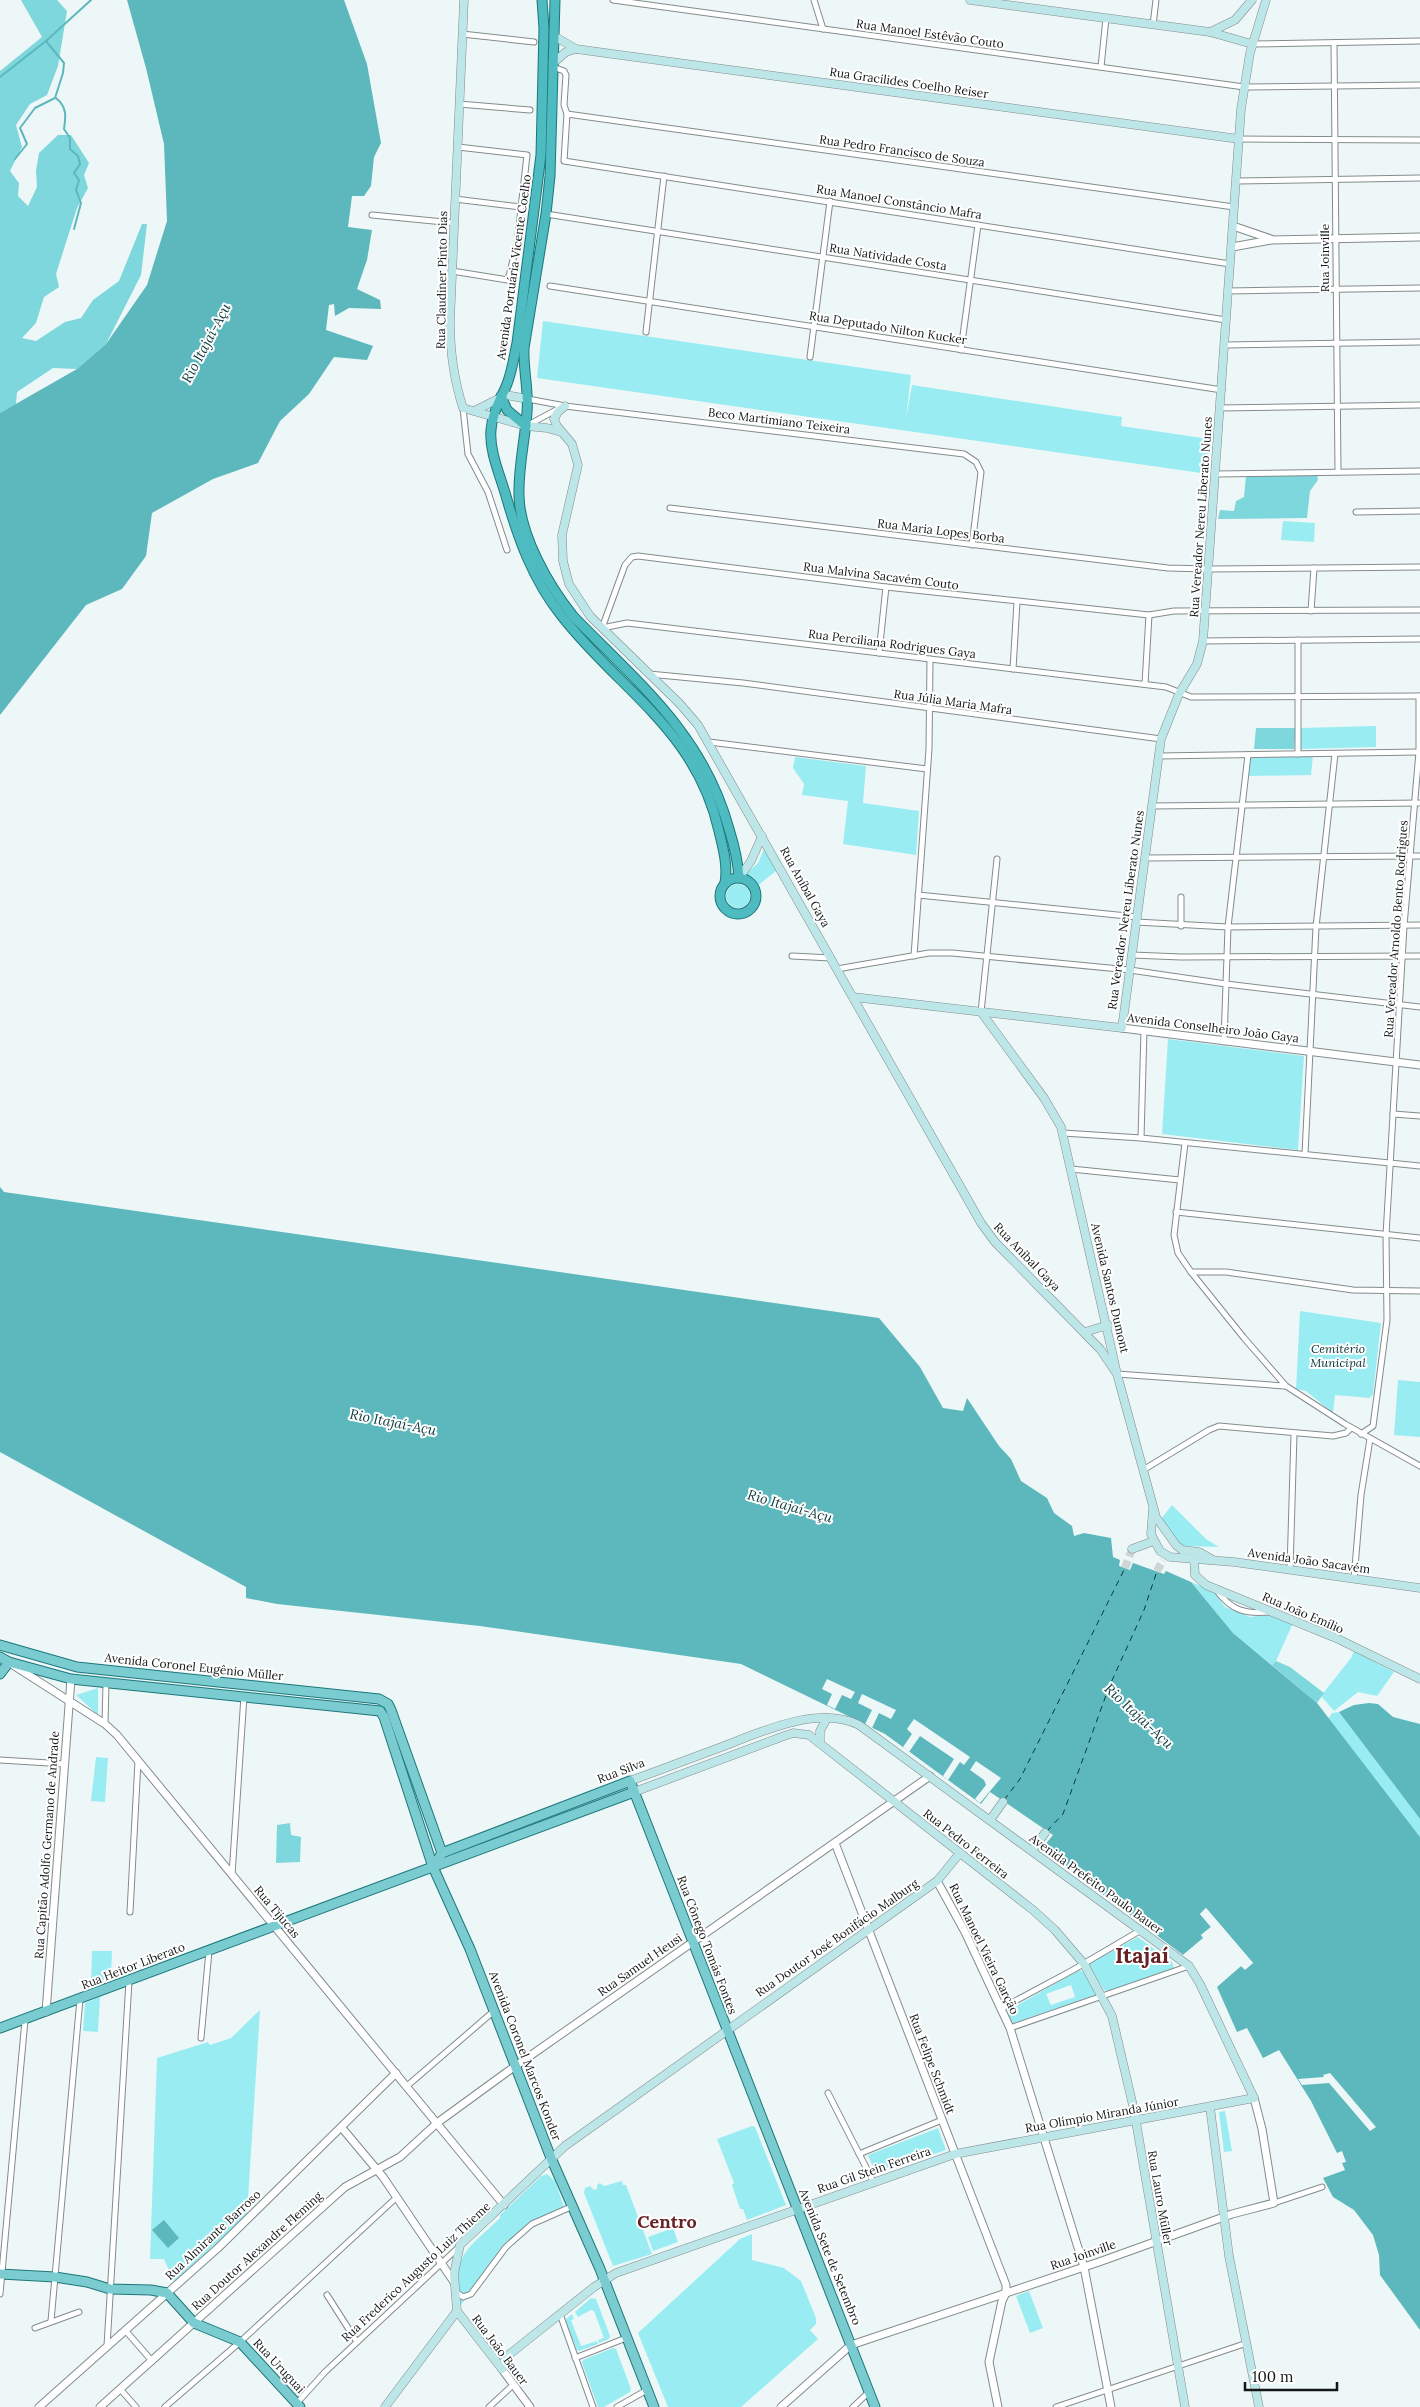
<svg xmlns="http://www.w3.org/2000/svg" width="1420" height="2407" viewBox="0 0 1420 2407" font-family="Lora,serif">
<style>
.green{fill:#99edf2;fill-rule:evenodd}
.forest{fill:#7dd7dc}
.water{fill:#5cb8bd}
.pier{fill:#eef7f7}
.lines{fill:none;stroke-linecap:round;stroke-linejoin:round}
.stream{stroke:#5cb8bd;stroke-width:2}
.ferry{stroke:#0b383a;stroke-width:1;stroke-dasharray:6 5;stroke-linecap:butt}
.secondary-tunnel{stroke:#cdd5d5;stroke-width:8;stroke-dasharray:8 4;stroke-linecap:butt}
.minor-casing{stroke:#848b8c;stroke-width:7}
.tertiary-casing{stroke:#848b8c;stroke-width:9}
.secondary-casing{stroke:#848b8c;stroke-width:9}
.primary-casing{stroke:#1c777b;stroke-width:11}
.trunk-casing{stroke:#1c777b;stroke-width:11}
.minor{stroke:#fff;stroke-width:5}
.tertiary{stroke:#fff;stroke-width:7}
.secondary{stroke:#bce6e8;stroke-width:8}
.primary{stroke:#7accd0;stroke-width:9}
.trunk{stroke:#4ebbc0;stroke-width:9}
.labels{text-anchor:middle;stroke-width:4;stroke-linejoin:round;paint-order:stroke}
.street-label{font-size:12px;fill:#141717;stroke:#fff}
.park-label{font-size:12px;font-style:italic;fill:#023033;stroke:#fff}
.water-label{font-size:14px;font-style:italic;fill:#0b383a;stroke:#fff}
.district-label{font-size:18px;font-weight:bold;fill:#682226;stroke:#fff}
.town-label{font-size:22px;font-weight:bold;fill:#682226;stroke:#fff}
</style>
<rect width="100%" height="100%" fill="#eef7f7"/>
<g class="green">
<polygon points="543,321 911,375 906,419 912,385 1122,417 1121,426 1209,439 1208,474 537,378"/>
<polygon points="1283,521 1315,523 1314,542 1281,540"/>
<polygon points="1376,726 1376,747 1300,749 1300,728"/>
<polygon points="1313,755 1311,775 1248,776 1250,756"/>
<polygon points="795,757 866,766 863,803 919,811 916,855 843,844 848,801 802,795 804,784 793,768"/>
<polygon points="764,849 776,871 756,887 750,883 746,874 758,863"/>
<circle cx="738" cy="896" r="12"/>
<polygon points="1168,1039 1304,1056 1298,1150 1162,1134"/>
<polygon points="1300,1311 1381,1323 1373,1394 1370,1398 1335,1395 1333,1413 1306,1391 1296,1389"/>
<polygon points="1398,1380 1420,1382 1420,1437 1394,1435"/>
<polygon points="1172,1505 1206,1539 1219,1547 1184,1546 1178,1542 1161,1519"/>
<polygon points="1191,1582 1213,1591 1225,1607 1250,1617 1272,1614 1293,1623 1276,1661 1272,1665 1233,1633"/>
<polygon points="1354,1651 1394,1672 1377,1696 1358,1692 1334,1711 1321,1696 1351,1658"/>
<polygon points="98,1688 98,1715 76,1695"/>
<polygon points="1339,1712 1420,1819 1420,1837 1328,1719 1332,1713"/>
<polygon points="96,1757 108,1758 105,1802 91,1801"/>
<polygon points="1138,1937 1172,1962 1174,1968 1108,1991 1104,1990 1090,1968 1090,1963"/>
<polygon points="92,1951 112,1951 111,1978 91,1985"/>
<path d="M 1079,1970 L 1085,1973 L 1096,1992 L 1094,1996 L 1026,2019 L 1014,2025 L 1011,2023 L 1007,2012 L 1009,2007 L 1016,2006 ZM 1071,1985 L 1075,1997 L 1051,2005 L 1046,1994 Z"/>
<polygon points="100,1997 98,2032 83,2031 85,2003"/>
<polygon points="260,2010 247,2215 174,2282 164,2259 150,2259 157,2058 208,2042 210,2045 231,2038"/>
<polygon points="1225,2111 1232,2151 1224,2152 1219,2112"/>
<polygon points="752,2126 755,2127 786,2205 747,2220 743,2209 740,2209 732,2185 734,2183 717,2139"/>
<polygon points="938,2128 946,2150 877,2174 875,2172 868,2155"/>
<path d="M 547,2174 L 555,2181 L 564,2207 L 534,2221 L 511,2240 L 461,2305 C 451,2254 467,2250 500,2218 L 500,2215 L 541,2176 Z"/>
<polygon points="622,2181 623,2185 626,2185 652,2254 613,2266 584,2193 585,2188 590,2186 594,2190 597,2189 597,2185 600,2183 604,2186"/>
<polygon points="673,2228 678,2242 653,2251 648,2237"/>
<polygon points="752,2234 752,2260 784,2268 801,2281 816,2318 816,2324 810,2330 818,2339 741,2407 668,2407 638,2333 740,2239"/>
<polygon points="1029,2291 1043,2328 1030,2333 1016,2296"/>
<polygon points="591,2298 596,2299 610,2336 609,2339 599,2343 598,2340 604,2338 594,2311 591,2310 578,2317 575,2312"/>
<polygon points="572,2314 574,2319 571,2320 581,2346 597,2341 598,2344 579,2351 577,2350 565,2320"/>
<polygon points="613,2348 616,2349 631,2389 630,2392 604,2407 598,2407 582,2363 583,2360"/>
</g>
<g class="forest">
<polygon points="21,0 57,0 67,11 58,66 47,95 30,104 16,125 22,147 10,171 19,183 18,196 28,206 37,187 36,171 39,153 58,135 71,135 89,163 84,175 88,188 77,208 56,274 59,287 44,297 36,323 22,338 36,341 65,322 81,318 93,300 119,281 142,224 147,224 141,275 106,344 77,369 53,368 17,392 16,404 0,413 0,71 42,37"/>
<polygon points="1317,474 1318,480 1310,491 1307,518 1218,519 1220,510 1234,511 1236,501 1244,497 1246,476"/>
<polygon points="1256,728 1296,728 1294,749 1254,749"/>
<polygon points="1276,1661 1290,1667 1324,1693 1317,1703 1272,1665"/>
<polygon points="290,1823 291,1835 301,1837 300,1862 276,1863 277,1825"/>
</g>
<g class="water">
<polygon points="127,0 344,0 367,64 381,143 374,157 371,186 364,196 352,196 348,227 372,230 367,260 357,289 380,300 381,309 349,308 335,316 334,304 329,305 326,330 373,346 367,360 334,357 309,394 280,421 258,463 213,479 152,513 146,556 122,589 86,605 0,715 0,413 77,369 106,344 147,285 167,221 164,144 146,68"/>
<polygon points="0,1187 4,1192 879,1318 920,1367 943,1408 963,1411 967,1398 999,1446 1011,1459 1021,1481 1047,1498 1054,1513 1072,1526 1074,1536 1084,1533 1111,1538 1113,1557 1120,1560 1119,1566 1130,1570 1133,1563 1164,1574 1166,1571 1191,1582 1233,1633 1317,1703 1420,1837 1420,2330 1380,2275 1379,2255 1373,2235 1354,2210 1333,2197 1323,2178 1345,2170 1342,2163 1346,2162 1342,2151 1337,2153 1311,2101 1279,2050 1263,2058 1247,2028 1237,2032 1217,1987 1242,1965 1245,1969 1253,1963 1206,1908 1200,1914 1211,1927 1201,1935 1204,1938 1183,1955 1045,1851 1044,1846 1053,1835 990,1792 981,1804 885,1734 741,1664 480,1626 277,1604 246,1598 246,1587 0,1452"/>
<polygon points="1369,1703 1378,1704 1393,1717 1420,1724 1420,1819 1339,1712 1354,1705"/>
<polygon points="164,2220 179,2238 168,2248 152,2230"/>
</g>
<g class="pier">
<polygon points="827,1679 855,1692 851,1699 842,1695 835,1709 827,1705 832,1694 822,1689"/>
<polygon points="862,1694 896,1710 891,1719 879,1713 872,1728 865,1724 872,1710 858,1703"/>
<polygon points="914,1719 970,1757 964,1765 960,1762 948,1780 943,1776 954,1759 920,1736 909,1752 903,1747 912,1734 907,1729"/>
<polygon points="976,1761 1001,1778 980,1803 975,1799 986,1785 984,1780 970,1770"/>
<polygon points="1206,1908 1253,1963 1245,1970 1241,1966 1215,1988 1215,1985 1240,1963 1246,1966 1250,1962 1206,1911 1203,1914 1213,1928 1205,1935 1205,1940 1185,1957 1183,1955 1203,1938 1201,1935 1211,1927 1200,1914"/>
<polygon points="1330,2073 1376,2127 1370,2131 1329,2083 1302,2085 1298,2079 1324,2077 1323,2075"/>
</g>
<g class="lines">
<g class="stream">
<polyline points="0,77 46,41 91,0"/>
<path d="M 56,98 C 67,107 66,116 64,129 L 70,138 L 70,149 L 78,156 L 80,164 L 74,173 L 79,180 L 76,190 L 81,203 L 74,229"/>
<polyline points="15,159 27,144 20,128 35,108 55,98 63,73 64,63 46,41"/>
</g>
<g class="ferry">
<polyline points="1004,1800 1020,1779 1125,1568"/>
<polyline points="1047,1831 1063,1814 1109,1687 1144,1610 1157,1571"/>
</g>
<g class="secondary-tunnel">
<polyline points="1125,1568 1132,1549"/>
<polyline points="1157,1571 1163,1560"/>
</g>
<g class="minor-casing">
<g id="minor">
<polyline points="613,0 1244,87 1420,85"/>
<polyline points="814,0 823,29"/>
<polyline points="1153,25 1156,0"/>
<polyline points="462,34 534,42"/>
<polyline points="1334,43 1338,472"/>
<polyline points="1252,44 1420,41"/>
<polyline points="553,67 564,71 566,75 564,105 567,114 564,161 1230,264"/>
<polyline points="1101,67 1106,18"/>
<polyline points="459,104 530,110"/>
<polyline points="567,114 1234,207"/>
<polyline points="1239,139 1420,140"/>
<polyline points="458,147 527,155 517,244 508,280"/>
<polyline points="1236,181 1420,178"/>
<polyline points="455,199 521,207"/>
<polyline points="546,214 1226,320"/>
<polyline points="372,215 454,223"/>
<polyline points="452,271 514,281"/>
<polyline points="550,286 1222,390"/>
<polyline points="1228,291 1420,288"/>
<polyline points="646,332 664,176"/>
<polyline points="1225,345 1420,342"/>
<polyline points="961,350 978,225"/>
<polyline points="810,357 830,201"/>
<polyline points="528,399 565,406 964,454 976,462 981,472 972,545"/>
<polyline points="463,408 468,454 488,492 507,550"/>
<polyline points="1220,408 1420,405"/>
<polyline points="528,425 558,409"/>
<polyline points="1216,474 1420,471"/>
<polyline points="670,508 1168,568 1209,569 1420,567"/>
<polyline points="1356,512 1420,511"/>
<polyline points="1311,611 1314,568"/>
<polyline points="602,628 625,565 632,557 638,556 886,587 1149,615 1174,611 1420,610"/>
<polyline points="602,628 627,623 1166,687 1191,697 1420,696"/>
<polyline points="1298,640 1298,754"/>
<polyline points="1203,641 1420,639"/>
<polyline points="879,653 886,587"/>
<polyline points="1013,669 1017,602"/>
<polyline points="649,674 743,683 1161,739"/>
<polyline points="1145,684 1149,615"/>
<polyline points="709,742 927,769"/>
<polyline points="1158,756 1419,752"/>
<polyline points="1152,806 1420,803"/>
<polyline points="1145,858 1420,856"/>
<polyline points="918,895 1137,917"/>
<polyline points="1136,922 1228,927 1420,925"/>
<polyline points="1181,926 1181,897"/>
<polyline points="1132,955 1181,957 1420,956"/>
<polyline points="792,956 831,958"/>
<polyline points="914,956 929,749 930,659"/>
<polyline points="837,969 929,953 952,953 1130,970 1226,984 1420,1007"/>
<polyline points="981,1012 997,859"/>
<polyline points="1224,1042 1228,927 1248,755"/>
<polyline points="1393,1114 1420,1116"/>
<polyline points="1063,1133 1141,1138 1420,1166"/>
<polyline points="1141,1138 1144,1030"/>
<polyline points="1185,1143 1174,1235 1178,1253 1191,1272 1244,1338 1286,1386 1345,1424 1420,1466"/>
<polyline points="1305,1154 1316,927 1335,754"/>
<polyline points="1071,1169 1180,1180"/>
<polyline points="1176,1212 1420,1238"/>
<polyline points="1191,1272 1226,1272 1353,1290 1420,1291"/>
<polyline points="1117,1374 1285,1386"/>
<polyline points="1361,1434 1373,1426 1387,1320 1386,1235 1404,926 1419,752 1419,696"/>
<polyline points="1143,1470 1209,1430 1219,1426 1333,1436 1346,1433 1351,1428"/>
<polyline points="1290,1570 1294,1434"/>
<polyline points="1354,1579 1361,1495 1370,1439"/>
<path d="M 1217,1591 C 1232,1611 1245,1614 1270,1612"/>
<polyline points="105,1724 106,1683"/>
<polyline points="0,1760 65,1764"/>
<polyline points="232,1875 244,1696"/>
<polyline points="130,1912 138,1761"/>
<polyline points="1002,2008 1073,1970 1141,1930"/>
<polyline points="1010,2028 1189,1966"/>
<polyline points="201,2038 209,1951"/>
<polyline points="407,2086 494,2011"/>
<polyline points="828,2093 874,2183"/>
<polyline points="859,2154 942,2120"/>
<polyline points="1274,2203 1322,2187"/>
<polyline points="456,2292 463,2297 471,2294 506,2247 532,2224 573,2206"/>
<polyline points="0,2294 25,2020"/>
<polyline points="327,2295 357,2342"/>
<polyline points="560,2314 593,2407"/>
<polyline points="51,2321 80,1999"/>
<polyline points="35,2328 79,2312"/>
<polyline points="125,2330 152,2361"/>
<polyline points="107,2346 129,1981"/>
<polyline points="575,2358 626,2338"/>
<polyline points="120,2389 136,2407"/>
<polyline points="297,2403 325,2372 460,2246"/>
<polyline points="165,2407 240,2342 397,2197"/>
<polyline points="489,2407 513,2385"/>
<polyline points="617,2407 647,2390"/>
<polyline points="853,2407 869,2392"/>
<polyline points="1056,2407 1247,2343"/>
</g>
</g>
<g class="tertiary-casing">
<g id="tertiary">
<polyline points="1233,226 1271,239"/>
<polyline points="1232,247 1271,240 1420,237"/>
<polyline points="1122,1028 1420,1065"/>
<polyline points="13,1665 105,1724 117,1735 504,2205"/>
<polyline points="835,1843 1006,2285 1006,2293 1002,2301 989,2362 998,2407"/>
<polyline points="937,1881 965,1932 1010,2028 1084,2267 1111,2407"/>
<polyline points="46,2012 71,1679"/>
<polyline points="342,2128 383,2177 454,2282"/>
<polyline points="502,2369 530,2407"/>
<polyline points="39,2407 218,2248 396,2073"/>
<polyline points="100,2407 345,2187 400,2157 437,2123 507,2072 930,1776"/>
<polyline points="781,2407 851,2345 1099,2262 1232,2214 1274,2203 1262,2129 1254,2098"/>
</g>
</g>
<g class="secondary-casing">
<g id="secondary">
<path d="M 464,0 L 450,321 C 450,351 454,380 463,408 L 526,426 L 547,428 L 561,432"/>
<polyline points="970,0 1210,32 1252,44"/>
<polyline points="1210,32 1235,20 1252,0"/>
<polyline points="554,36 576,49 1239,139"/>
<polyline points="553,63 566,52 576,49"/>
<polyline points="565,406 558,412 554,419 557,426 572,444 578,465 562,535 563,561 569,584 590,616 680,704 698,725 981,1223 995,1242 1100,1349 1117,1374"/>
<polyline points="476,410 506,395 528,399"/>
<polyline points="739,878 751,861 762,836"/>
<polyline points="853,997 1122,1028 1161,739 1179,694 1197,664 1203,641 1241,109 1250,53 1266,0"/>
<polyline points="981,1012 1044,1098 1061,1127 1117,1374 1156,1517 1176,1545 1182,1550 1199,1552 1213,1560"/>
<polyline points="1085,1332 1108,1325"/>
<polyline points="1153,1509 1151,1534 1160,1551 1170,1557 1234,1562 1420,1588"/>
<polyline points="1132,1549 1154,1541"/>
<polyline points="1194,1558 1195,1575 1206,1585 1336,1638 1420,1679"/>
<polyline points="820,1742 820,1731 827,1718"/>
<polyline points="634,1792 784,1736 793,1733 809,1735 1033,1910 1055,1930 1084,1964 1112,2016 1134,2110 1185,2407"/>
<polyline points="990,1820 1003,1802"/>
<polyline points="1032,1851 1045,1833"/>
<polyline points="1210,2107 1229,2256 1259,2407"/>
<path d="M 502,2369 L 506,2357 L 594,2287 L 616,2273 L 955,2154 L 1254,2098 L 1200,1984 L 1189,1966 L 859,1725 C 816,1704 757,1734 716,1749 C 687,1760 659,1770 630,1781"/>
<polyline points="502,2369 457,2311 454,2274 460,2245 565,2146 937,1881 960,1853"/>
<polyline points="385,2407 457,2311"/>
</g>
</g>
<g class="primary-casing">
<g id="primary">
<polyline points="0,1645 77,1667 379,1699 388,1704 391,1710 442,1853"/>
<polyline points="0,1657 9,1662 71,1679 380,1711 384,1717 433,1867 470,1949 551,2158 600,2269 654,2407"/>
<polyline points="0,1674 9,1662"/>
<polyline points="433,1867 442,1853 630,1781 875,2407"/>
<polyline points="0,2028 634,1792"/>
<polyline points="0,2274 55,2277 87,2282 110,2289 151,2290 167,2293 194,2323 240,2342 300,2407"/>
</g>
</g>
<g class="trunk-casing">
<g id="trunk">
<path d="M 542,0 L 544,28 L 541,155 L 517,343 C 514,357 512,371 507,384 C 501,399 492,413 491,430 C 489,451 500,475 506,496 C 518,538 533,580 561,615 C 619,690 696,729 719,831 C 723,848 728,865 725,883"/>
<path d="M 555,0 L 550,176 L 546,214 L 524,348 C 523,369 529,391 527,412 C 525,440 518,468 519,496 C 520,536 549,586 573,616 C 639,684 703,734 729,829 C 734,845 738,861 739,878"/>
<polyline points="501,396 507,410 526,426"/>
<circle cx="738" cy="896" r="18"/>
</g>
</g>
<use href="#minor" class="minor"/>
<use href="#tertiary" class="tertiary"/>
<use href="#secondary" class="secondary"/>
<use href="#primary" class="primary"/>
<use href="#trunk" class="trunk"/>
</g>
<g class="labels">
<g class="street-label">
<text transform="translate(930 34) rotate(8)" y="4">Rua Manoel Estêvão Couto</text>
<text transform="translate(909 83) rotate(8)" y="4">Rua Gracilides Coelho Reiser</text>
<text transform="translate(902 151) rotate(8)" y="4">Rua Pedro Francisco de Souza</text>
<text transform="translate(899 202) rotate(9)" y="4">Rua Manoel Constâncio Mafra</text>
<text transform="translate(888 257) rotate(9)" y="4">Rua Natividade Costa</text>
<text transform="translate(1325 258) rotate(-90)" y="4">Rua Joinville</text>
<text transform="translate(514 267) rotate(-82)" y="4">Avenida Portuária Vicente Coelho</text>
<text transform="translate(442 280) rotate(-89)" y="4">Rua Claudiner Pinto Dias</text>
<text transform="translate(888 328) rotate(9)" y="4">Rua Deputado Nilton Kucker</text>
<text transform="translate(779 421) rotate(7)" y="4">Beco Martimiano Teixeira</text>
<text transform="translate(1201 517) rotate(-86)" y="4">Rua Vereador Nereu Liberato Nunes</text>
<text transform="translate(941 531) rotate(7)" y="4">Rua Maria Lopes Borba</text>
<text transform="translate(881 576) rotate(7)" y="4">Rua Malvina Sacavém Couto</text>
<text transform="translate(892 644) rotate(7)" y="4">Rua Perciliana Rodrigues Gaya</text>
<text transform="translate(953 702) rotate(8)" y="4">Rua Júlia Maria Mafra</text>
<text transform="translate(805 887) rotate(61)" y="4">Rua Aníbal Gaya</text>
<text transform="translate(1126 910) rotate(-82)" y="4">Rua Vereador Nereu Liberato Nunes</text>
<text transform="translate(1396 929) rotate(-86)" y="4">Rua Vereador Arnoldo Bento Rodrigues</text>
<text transform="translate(1213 1028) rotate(7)" y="4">Avenida Conselheiro João Gaya</text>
<text transform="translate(1027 1257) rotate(46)" y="4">Rua Aníbal Gaya</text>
<text transform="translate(1110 1288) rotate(77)" y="4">Avenida Santos Dumont</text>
<text transform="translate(1309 1561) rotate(8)" y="4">Avenida João Sacavém</text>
<text transform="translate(1303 1613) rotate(23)" y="4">Rua João Emílio</text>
<text transform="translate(194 1667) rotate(6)" y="4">Avenida Coronel Eugênio Müller</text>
<text transform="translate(621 1771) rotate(-21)" y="4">Rua Silva</text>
<text transform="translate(966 1844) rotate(38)" y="4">Rua Pedro Ferreira</text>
<text transform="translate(47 1845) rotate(-86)" y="4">Rua Capitão Adolfo Germano de Andrade</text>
<text transform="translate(1096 1884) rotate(36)" y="4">Avenida Prefeito Paulo Bauer</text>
<text transform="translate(277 1912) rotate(50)" y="4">Rua Tijucas</text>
<text transform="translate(837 1938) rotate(-35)" y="4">Rua Doutor José Bonifácio Malburg</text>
<text transform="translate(707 1945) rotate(69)" y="4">Rua Cônego Tomás Fontes</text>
<text transform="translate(984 1949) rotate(64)" y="4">Rua Manoel Vieira Garção</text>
<text transform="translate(640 1965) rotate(-35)" y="4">Rua Samuel Heusi</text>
<text transform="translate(133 1966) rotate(-21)" y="4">Rua Heitor Liberato</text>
<text transform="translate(525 2056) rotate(69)" y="4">Avenida Coronel Marcos Konder</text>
<text transform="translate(932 2064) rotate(69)" y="4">Rua Felipe Schmidt</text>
<text transform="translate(1102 2115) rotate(-10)" y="4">Rua Olímpio Miranda Júnior</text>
<text transform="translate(874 2170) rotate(-19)" y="4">Rua Gil Stein Ferreira</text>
<text transform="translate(1160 2198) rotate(80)" y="4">Rua Lauro Müller</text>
<text transform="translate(213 2235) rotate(-43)" y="4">Rua Almirante Barroso</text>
<text transform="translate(257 2251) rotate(-42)" y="4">Rua Doutor Alexandre Fleming</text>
<text transform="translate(1083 2255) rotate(-19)" y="4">Rua Joinville</text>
<text transform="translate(830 2257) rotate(68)" y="4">Avenida Sete de Setembro</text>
<text transform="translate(416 2272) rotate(-43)" y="4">Rua Frederico Augusto Luiz Thieme</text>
<text transform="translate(500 2350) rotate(53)" y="4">Rua João Bauer</text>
<text transform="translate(279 2366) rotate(47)" y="4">Rua Uruguai</text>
</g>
<g class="park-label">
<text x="1338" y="1353">Cemitério<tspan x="1338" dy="14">Municipal</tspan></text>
</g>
<g class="water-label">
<text transform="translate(206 343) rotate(-62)" y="5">Rio Itajaí-Açu</text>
<text transform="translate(393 1422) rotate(11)" y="5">Rio Itajaí-Açu</text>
<text transform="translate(790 1506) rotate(16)" y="5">Rio Itajaí-Açu</text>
<text transform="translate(1139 1716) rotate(43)" y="5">Rio Itajaí-Açu</text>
</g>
<g class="district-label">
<text x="667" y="2228">Centro</text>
</g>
<g class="town-label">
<text x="1142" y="1963">Itajaí</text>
</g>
</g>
<path d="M1245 2382v8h92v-8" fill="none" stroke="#141717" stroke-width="2.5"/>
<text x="1252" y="2382" font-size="15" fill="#141717" stroke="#ffffff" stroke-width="4" paint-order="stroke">100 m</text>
</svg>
